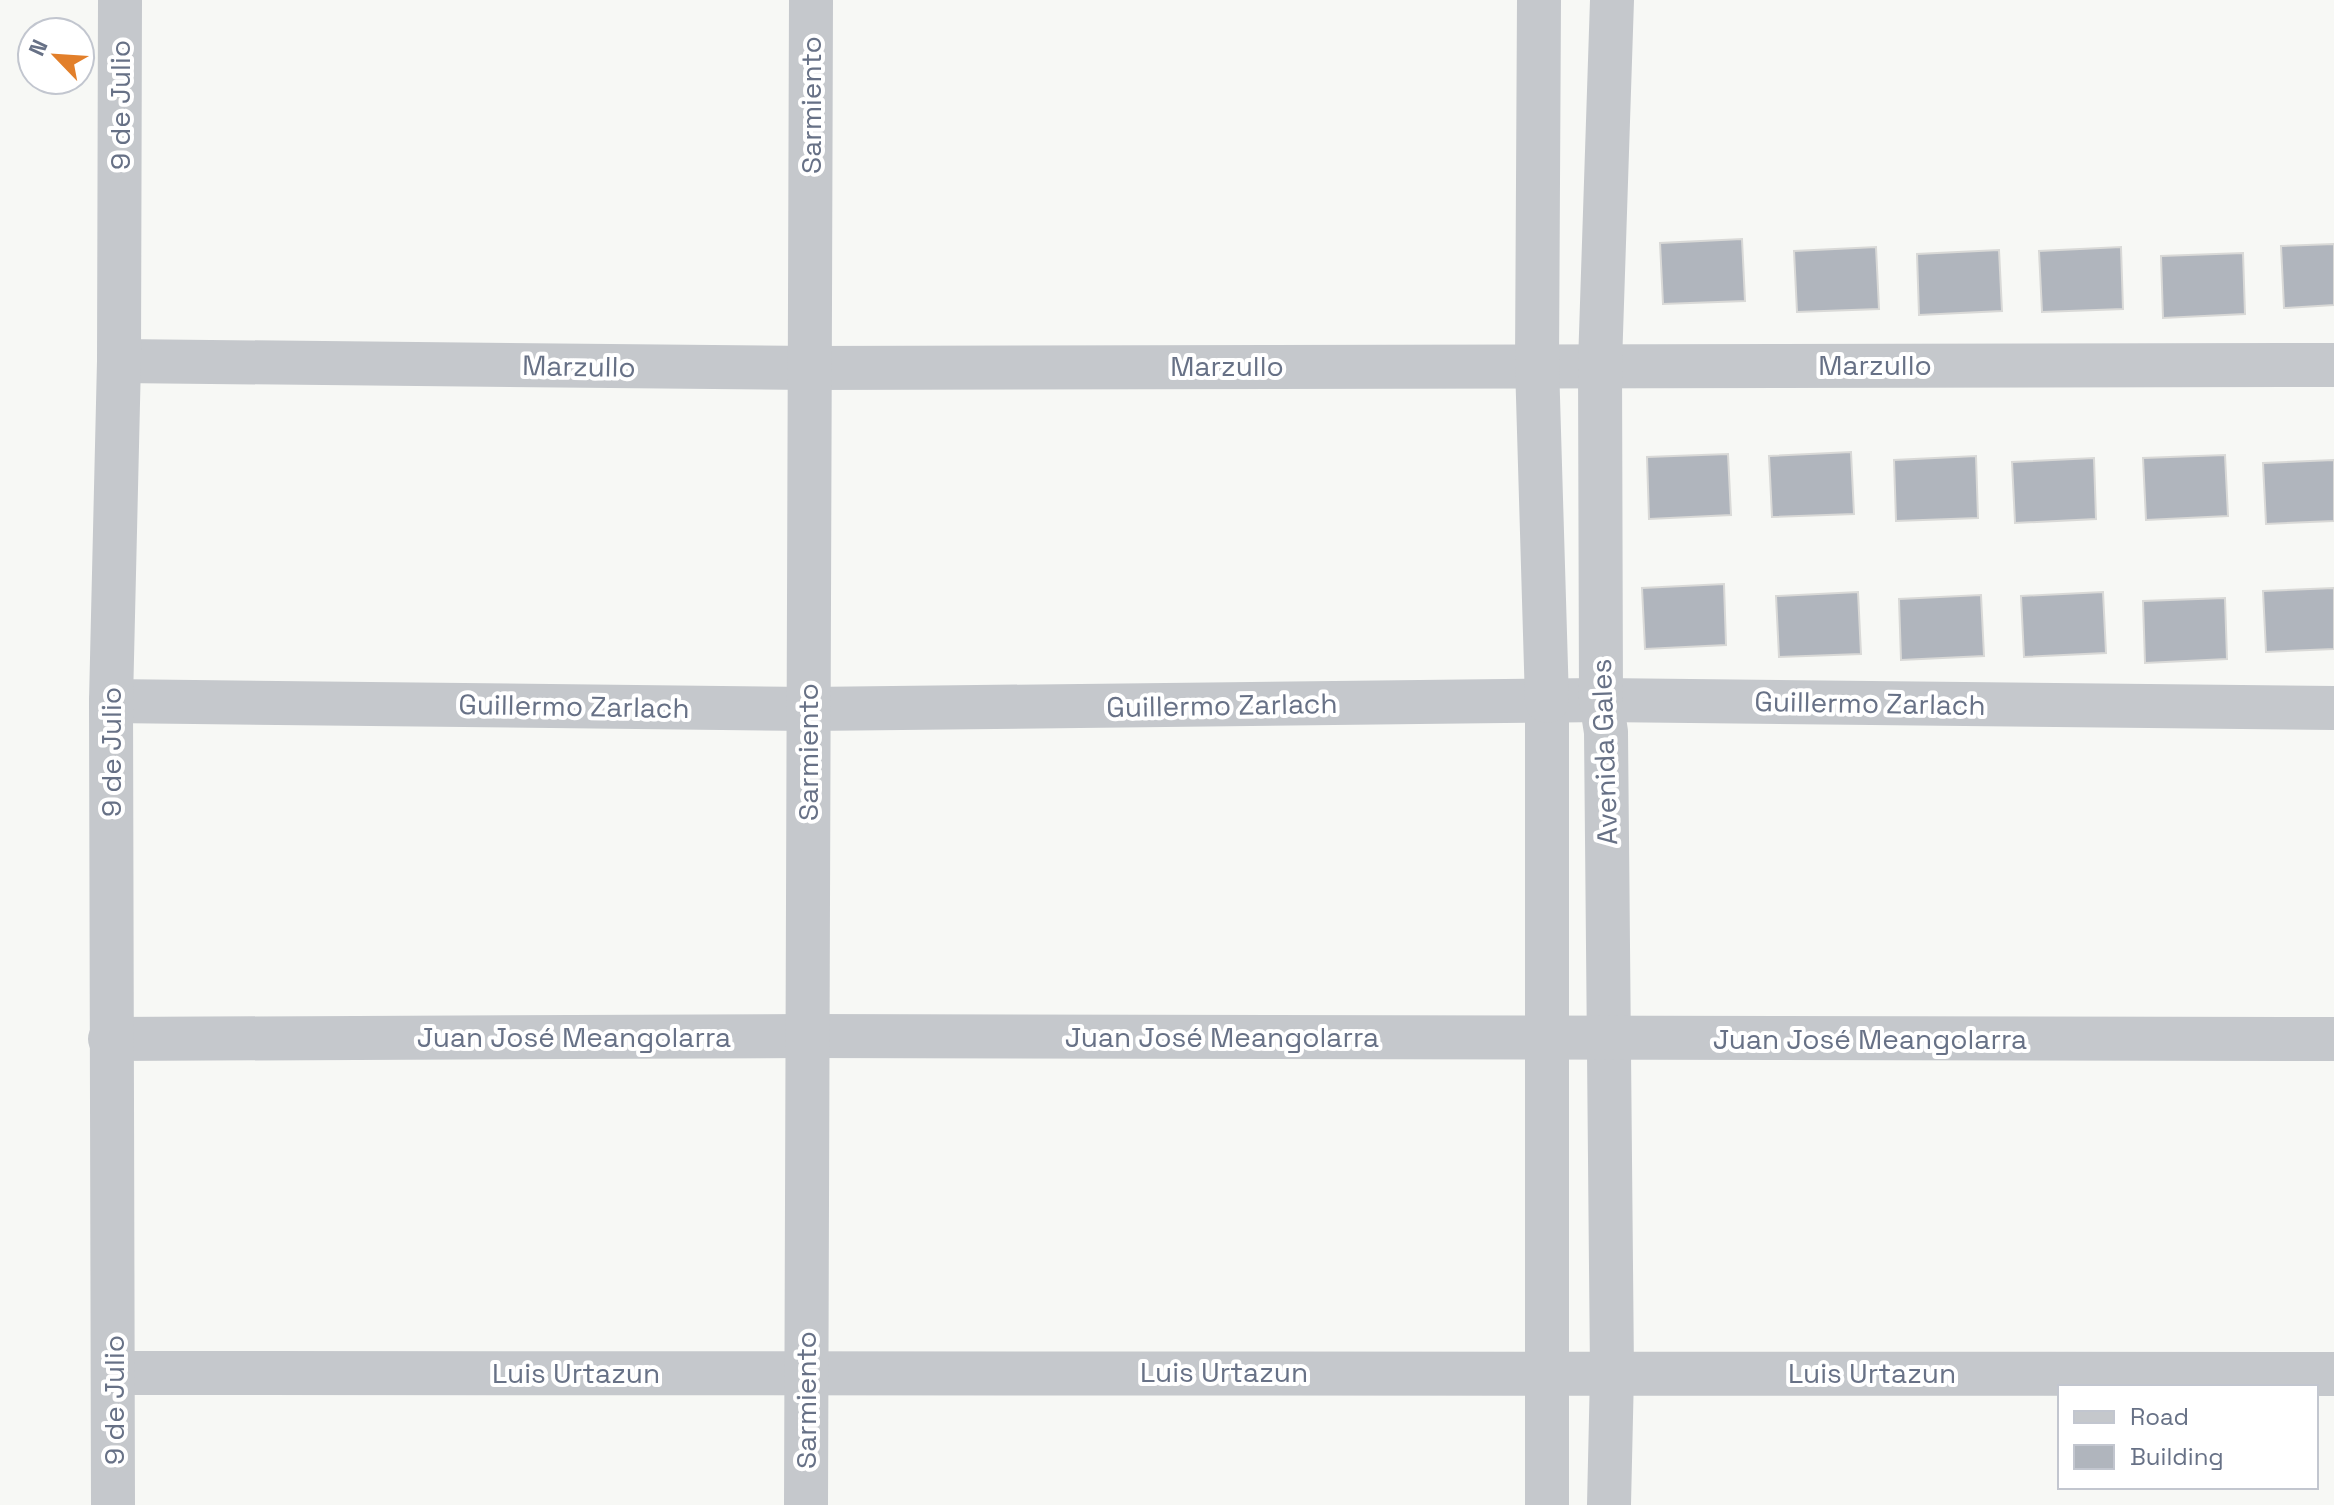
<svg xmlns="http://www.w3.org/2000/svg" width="2334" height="1505" viewBox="0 0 2334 1505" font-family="'Space Grotesk',sans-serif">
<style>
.building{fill:#b0b5bd;stroke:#d9d9d7;stroke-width:2}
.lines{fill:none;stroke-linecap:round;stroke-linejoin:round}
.minor{stroke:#c5c8cc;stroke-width:44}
.tertiary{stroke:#c5c8cc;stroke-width:44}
.labels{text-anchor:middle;stroke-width:8;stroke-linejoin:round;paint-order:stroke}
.street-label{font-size:28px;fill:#677186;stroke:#fff}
</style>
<rect width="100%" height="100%" fill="#f7f8f5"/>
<g class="building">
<polygon points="1742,239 1745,301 1663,304 1660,243"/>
<polygon points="2334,244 2334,305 2284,308 2281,246"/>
<polygon points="1876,247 1879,309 1797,312 1794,251"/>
<polygon points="2121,247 2123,309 2042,312 2039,251"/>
<polygon points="1999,250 2002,311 1919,315 1917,254"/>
<polygon points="2243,253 2245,314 2163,318 2161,256"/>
<polygon points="1851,452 1854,514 1772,517 1769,456"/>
<polygon points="1728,454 1731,515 1649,519 1647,457"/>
<polygon points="2225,455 2228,516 2146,520 2143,458"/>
<polygon points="1976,456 1978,518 1896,521 1894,460"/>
<polygon points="2094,458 2096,519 2015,523 2012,462"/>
<polygon points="2334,460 2334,521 2266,524 2263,463"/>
<polygon points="1724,584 1726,645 1645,649 1642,588"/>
<polygon points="2334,588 2334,649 2266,652 2263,591"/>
<polygon points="1858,592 1861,654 1779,657 1776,596"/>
<polygon points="2103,592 2106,653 2024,657 2021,596"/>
<polygon points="1981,595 1984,656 1901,660 1899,599"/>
<polygon points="2225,598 2227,659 2145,663 2143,601"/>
</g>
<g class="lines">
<g class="minor">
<polyline points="119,361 810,368 2334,365"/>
<polyline points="1601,700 1606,732 1612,1373 1609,1505"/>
<polyline points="111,701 809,709 1601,700 2334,708"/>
<polyline points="110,1039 807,1036 2334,1039"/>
<polyline points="115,1373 2334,1374"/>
<polyline points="113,1505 111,701 119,361 120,0"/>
<polyline points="806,1505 811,0"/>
<polyline points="1547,1505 1547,701"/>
</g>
<g class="tertiary">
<polyline points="1539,0 1537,364 1547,701"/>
<polyline points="1601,700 1600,364 1612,0"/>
</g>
</g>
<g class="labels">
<g class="street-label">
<text transform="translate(120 105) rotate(-90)" y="10">9 de Julio</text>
<text transform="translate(811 105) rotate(-90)" y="10">Sarmiento</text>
<text x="1875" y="375">Marzullo</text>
<text transform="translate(579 366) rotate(1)" y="10">Marzullo</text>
<text x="1227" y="376">Marzullo</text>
<text transform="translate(1870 703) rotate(1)" y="10">Guillermo Zarlach</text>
<text transform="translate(1222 705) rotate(-1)" y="10">Guillermo Zarlach</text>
<text transform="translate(574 706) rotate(1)" y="10">Guillermo Zarlach</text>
<text transform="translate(111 752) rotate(-90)" y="10">9 de Julio</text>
<text transform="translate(808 752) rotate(-90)" y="10">Sarmiento</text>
<text transform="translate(1604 752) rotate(-92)" y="10">Avenida Gales</text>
<text x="574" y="1047">Juan José Meangolarra</text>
<text x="1222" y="1047">Juan José Meangolarra</text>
<text x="1870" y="1049">Juan José Meangolarra</text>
<text x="1224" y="1382">Luis Urtazun</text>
<text x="576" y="1383">Luis Urtazun</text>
<text x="1872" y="1383">Luis Urtazun</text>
<text transform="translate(114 1400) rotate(-90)" y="10">9 de Julio</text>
<text transform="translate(806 1400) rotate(-90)" y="10">Sarmiento</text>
</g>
</g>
<rect x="2058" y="1385" width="260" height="104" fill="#ffffff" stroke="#c2c6cf" stroke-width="2"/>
<rect x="2074" y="1411" width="40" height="12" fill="#c5c8cc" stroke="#c2c6cf" stroke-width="2"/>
<text x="2130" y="1425" font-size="24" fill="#677186">Road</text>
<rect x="2074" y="1445" width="40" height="24" fill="#b0b5bd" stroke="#c2c6cf" stroke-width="2"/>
<text x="2130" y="1465" font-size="24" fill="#677186">Building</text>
<g transform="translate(56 56) rotate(295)"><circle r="38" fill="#ffffff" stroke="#c2c6cf" stroke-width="2"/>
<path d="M0-6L14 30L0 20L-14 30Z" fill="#e27f2a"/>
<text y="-12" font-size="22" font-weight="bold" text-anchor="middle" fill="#677186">N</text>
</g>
</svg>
